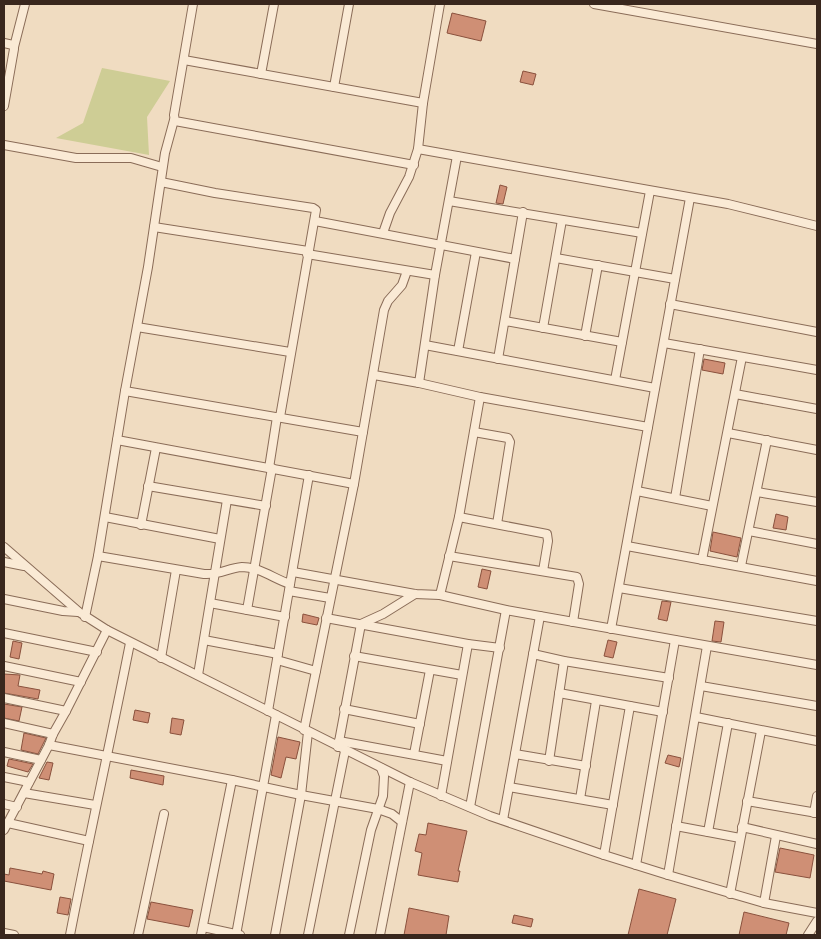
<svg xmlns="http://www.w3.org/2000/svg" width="821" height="939" viewBox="0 0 821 939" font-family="'Libre Baskerville',serif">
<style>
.green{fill:#cecd95}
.building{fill:#cf8f75;stroke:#8a513d}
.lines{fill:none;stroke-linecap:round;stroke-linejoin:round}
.minor-casing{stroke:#8a6c58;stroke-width:10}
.minor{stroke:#faead5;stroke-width:8}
</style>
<rect width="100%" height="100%" fill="#f0dcc1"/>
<polygon class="green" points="102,68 170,81 147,117 149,155 56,138 83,123"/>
<g class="building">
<polygon points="452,13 486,21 481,41 447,33"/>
<polygon points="523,71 536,74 533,85 520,82"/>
<polygon points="500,185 507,187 503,204 496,203"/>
<polygon points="704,359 725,363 723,374 702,370"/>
<polygon points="776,514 788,517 786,530 773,528"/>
<polygon points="713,532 741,538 737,557 710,551"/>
<polygon points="482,569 491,571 487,589 478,587"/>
<polygon points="662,601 671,602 667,621 658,619"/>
<polygon points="303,614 319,618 317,625 302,622"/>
<polygon points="715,621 724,622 721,642 712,641"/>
<polygon points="608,640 617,642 613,658 604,656"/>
<polygon points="13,641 22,643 19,659 10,657"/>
<polygon points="4,674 20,675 18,686 40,690 38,699 4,693"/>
<polygon points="4,704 22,707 19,721 4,718"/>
<polygon points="135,710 150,713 148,723 133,720"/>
<polygon points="172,718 184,720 181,735 170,733"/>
<polygon points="24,733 46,738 38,754 21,750"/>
<polygon points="278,737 300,742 296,759 286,757 281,778 271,775"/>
<polygon points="668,755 681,758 679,767 665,763"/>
<polygon points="9,759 19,761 33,764 28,772 7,766"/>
<polygon points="47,762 53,763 49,780 39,778"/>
<polygon points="131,770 164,776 163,785 130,778"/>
<polygon points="428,823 467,831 458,871 460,871 458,882 418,875 422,853 415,851 419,834 426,835"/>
<polygon points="780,848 814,855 810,878 775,872"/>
<polygon points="10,868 42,874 43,871 54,874 51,890 4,881 4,874 9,875"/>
<polygon points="639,889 676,899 667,935 628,935"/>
<polygon points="60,897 71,899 68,915 57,913"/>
<polygon points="151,902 193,910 189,927 147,919"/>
<polygon points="409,908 449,916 446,935 404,935"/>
<polygon points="744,912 789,923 786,935 739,935"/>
<polygon points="514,915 533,919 531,927 512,923"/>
</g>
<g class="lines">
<g class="minor-casing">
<g id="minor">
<polyline points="193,4 174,115 175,121 414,165"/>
<polyline points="594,4 817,44"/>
<polyline points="4,43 13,45 14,49 4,106"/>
<polyline points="14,47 25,4"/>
<polyline points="184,60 423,103"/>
<polyline points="261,74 274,4"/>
<polyline points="334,87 349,4"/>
<polyline points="4,145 76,158 131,158 162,167"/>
<polyline points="418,149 728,204 817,226"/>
<polyline points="161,182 215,193 313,208 316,210 280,417"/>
<polyline points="449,201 642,233"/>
<polyline points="315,221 515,259"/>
<polyline points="154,227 308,251"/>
<polyline points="383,233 390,213 409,177 418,149 423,103 440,4"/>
<polyline points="307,254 435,275"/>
<polyline points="556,258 675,279"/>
<polyline points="670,304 817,332"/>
<polyline points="505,321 622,342"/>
<polyline points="137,327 290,352"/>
<polyline points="543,328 562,220"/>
<polyline points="585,336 598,265"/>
<polyline points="664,343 817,370"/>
<polyline points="425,345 655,388"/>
<polyline points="458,351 476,252"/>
<polyline points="498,359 523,212"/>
<polyline points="374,375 419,383 480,397 648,427"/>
<polyline points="615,380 650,191"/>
<polyline points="419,383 435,275 457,156"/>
<polyline points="125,391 363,432"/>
<polyline points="735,394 817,409"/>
<polyline points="474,432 508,438 510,442 497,524"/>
<polyline points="728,433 817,450"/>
<polyline points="117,440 354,484"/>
<polyline points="269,468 277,417"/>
<polyline points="148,486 266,506"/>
<polyline points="637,491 712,506"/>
<polyline points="757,492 817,502"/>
<polyline points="675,498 700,349"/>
<polyline points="105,517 220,539"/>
<polyline points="459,517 547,534 548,541 543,571"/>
<polyline points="141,525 156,448"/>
<polyline points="749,531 817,544"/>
<polyline points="627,546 817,581"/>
<polyline points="4,547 79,612 107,630 410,782 490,816 604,855 668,875 764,903 817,913"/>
<path d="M 98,556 L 204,574 C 220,575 228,568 242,567 C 260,567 274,579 290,584"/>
<polyline points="449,556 577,577 579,584 573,622"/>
<polyline points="702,560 742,357"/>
<polyline points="4,562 24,566"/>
<polyline points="741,566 767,440"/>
<polyline points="293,572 415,594 440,595 506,610 817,665"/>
<polyline points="619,588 817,621"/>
<polyline points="289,591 330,598"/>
<polyline points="440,595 459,517 480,397"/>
<polyline points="4,599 63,611 78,612"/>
<polyline points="210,603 285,617"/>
<polyline points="247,610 272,468"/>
<polyline points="85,617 98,556 125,391 148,267 165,153 174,120"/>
<polyline points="326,618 468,644 500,648"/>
<polyline points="611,629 690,198"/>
<polyline points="4,633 97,652"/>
<polyline points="204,640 278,654"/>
<polyline points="533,654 564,661 669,678"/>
<polyline points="354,656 462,675"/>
<polyline points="161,658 176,570"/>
<polyline points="277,660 316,671"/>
<polyline points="4,666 81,682"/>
<polyline points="198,675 227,500"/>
<polyline points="701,686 817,706"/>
<polyline points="559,693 663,712"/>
<polyline points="4,698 66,711"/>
<polyline points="344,709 420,724"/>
<polyline points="268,711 309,475"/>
<polyline points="696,717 817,741"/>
<polyline points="4,723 53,734"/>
<polyline points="304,730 354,484 384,310 388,301 402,285 407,271"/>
<polyline points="339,741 447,761"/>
<polyline points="49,745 232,780 301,795 378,809 392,814 402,822"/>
<polyline points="338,747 361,624 383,614 415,594"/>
<polyline points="4,752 41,760"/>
<polyline points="414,754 430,670"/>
<polyline points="515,754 586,766"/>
<polyline points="549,761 564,661"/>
<polyline points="4,777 29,782"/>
<polyline points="509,787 613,805"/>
<polyline points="24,793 95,805"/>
<polyline points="441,796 468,644"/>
<polyline points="580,799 596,701"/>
<polyline points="747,801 817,813"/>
<polyline points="4,804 17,807"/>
<polyline points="470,807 506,610"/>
<polyline points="814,813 817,796"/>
<polyline points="503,820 540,616"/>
<polyline points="8,823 89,841"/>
<polyline points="676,826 740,838"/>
<polyline points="742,827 817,844"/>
<polyline points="4,830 49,745 53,734 66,711 107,630"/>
<polyline points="708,832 728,723"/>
<polyline points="604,855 630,706"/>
<polyline points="636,865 675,640"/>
<polyline points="668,875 707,646"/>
<polyline points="730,894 761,731"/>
<polyline points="764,903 776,836"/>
<polyline points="203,927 240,935"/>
<polyline points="4,933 14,935"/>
<path d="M 70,935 C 89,837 111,740 130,643"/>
<polyline points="138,935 164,814"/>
<polyline points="201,935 232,780"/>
<polyline points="236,935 276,715"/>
<polyline points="275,935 301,795 308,732"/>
<polyline points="308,935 345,751"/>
<polyline points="349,935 371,830 383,796 384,776 381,768"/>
<polyline points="380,935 410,782"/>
<polyline points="808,935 817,921"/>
</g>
</g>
<use href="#minor" class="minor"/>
</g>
<rect width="821" height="939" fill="none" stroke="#39271d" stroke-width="10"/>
</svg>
